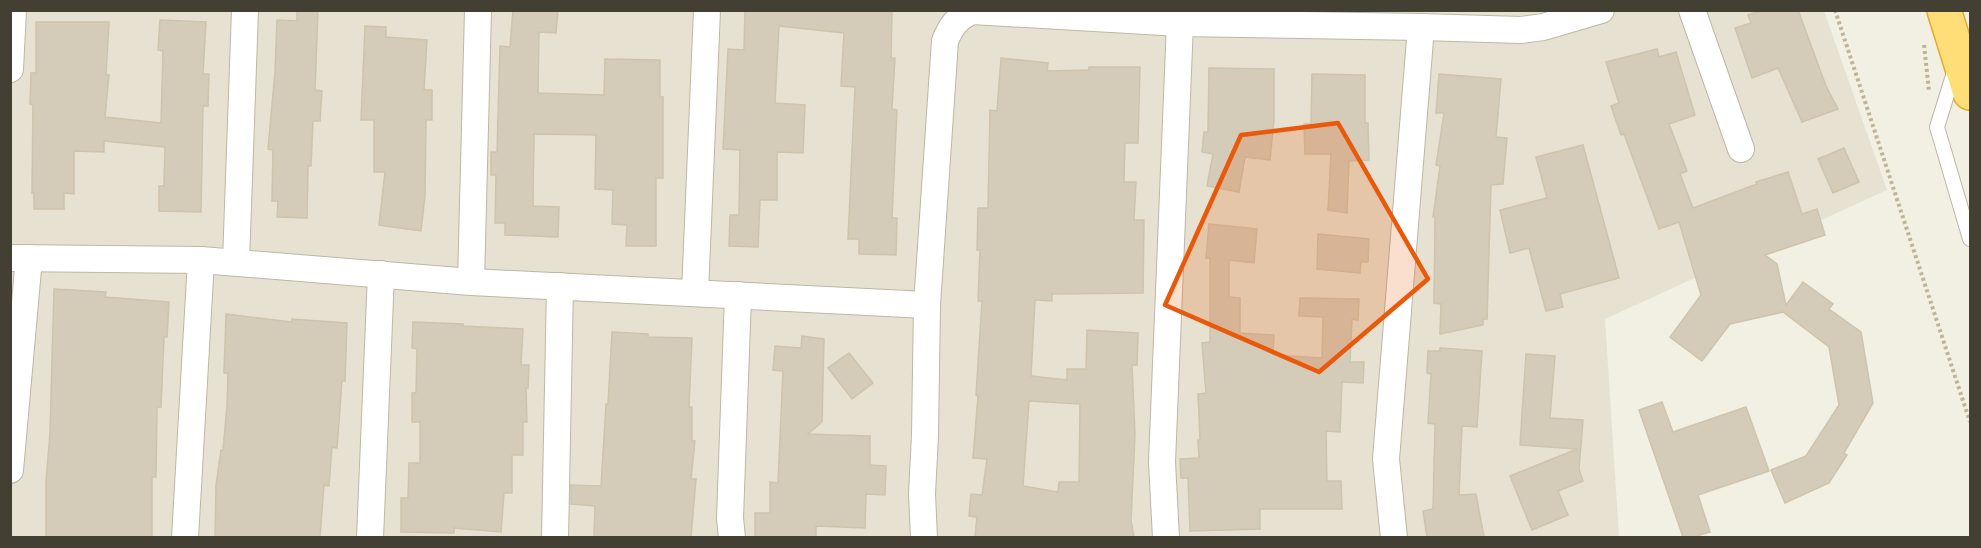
<svg xmlns="http://www.w3.org/2000/svg" width="1981" height="548" viewBox="0 0 1981 548" font-family="Helvetica,sans-serif">
<style>
.residential{fill:#e6e1d1}
.building{fill:#d4cbb8;stroke:#cfc4ab;stroke-width:1.5;fill-rule:evenodd}
.lines{fill:none;stroke-linecap:round;stroke-linejoin:round}
.service-casing{stroke:#beb7a6;stroke-width:16}
.minor-casing{stroke:#beb7a6;stroke-width:28}
.trunk-casing{stroke:#e1ac2e;stroke-width:36}
.path{stroke:#c0b497;stroke-width:4;stroke-dasharray:3 3;stroke-linecap:butt}
.service{stroke:#fff;stroke-width:14}
.minor{stroke:#fff;stroke-width:26}
.trunk{stroke:#ffde78;stroke-width:33}
.marked{fill:#e8590c;fill-opacity:0.2;stroke:#e8590c;stroke-width:4.5;stroke-linejoin:round}
</style>
<rect width="100%" height="100%" fill="#f2efe3"/>
<polygon class="residential" points="10,11 1824,11 1887,190 1605,319 1619,537 11,537"/>
<g class="building">
<polygon points="297,10 318,10 315,90 322,91 320,121 313,121 311,166 308,166 307,218 277,217 278,201 272,201 273,150 268,149 275,72 277,20 297,21"/>
<polygon points="513,10 558,10 556,33 539,32 538,93 604,95 605,59 660,60 660,97 663,97 663,178 656,178 656,246 626,246 627,225 612,224 613,190 595,189 596,135 534,134 533,206 559,207 558,237 505,235 505,223 495,223 496,175 491,175 491,152 497,152 500,46 510,47"/>
<polygon points="745,10 892,10 891,58 895,58 892,109 897,110 892,218 897,218 896,255 859,254 859,239 848,239 855,87 841,86 844,33 779,26 775,103 805,105 803,153 777,152 777,200 760,200 758,247 729,246 730,215 739,215 740,150 723,149 728,49 744,50"/>
<polygon points="1763,10 1798,10 1826,86 1838,109 1802,122 1778,68 1752,78 1735,28 1751,23 1748,15"/>
<polygon points="160,20 206,22 203,74 209,74 208,106 203,106 201,212 159,211 159,186 164,186 165,147 104,141 104,152 74,151 74,194 64,193 64,209 34,209 34,193 32,193 33,105 30,104 31,73 36,73 36,22 109,22 106,75 109,75 105,117 161,123 163,51 158,50"/>
<polygon points="365,26 386,27 386,37 427,40 424,90 432,90 432,120 426,120 425,196 421,231 379,225 385,172 374,172 374,120 361,120"/>
<polygon points="1657,49 1659,57 1676,52 1695,115 1669,124 1687,171 1680,174 1693,208 1757,184 1756,182 1788,172 1802,214 1817,209 1825,235 1765,255 1777,264 1786,305 1803,282 1833,304 1829,309 1861,332 1873,403 1844,453 1847,455 1829,483 1785,503 1771,470 1806,456 1839,405 1829,347 1783,312 1730,324 1702,361 1670,337 1701,295 1679,222 1659,229 1624,134 1621,135 1611,106 1619,103 1606,62"/>
<path d="M 1001,58 L 1048,63 L 1047,71 L 1089,70 L 1089,67 L 1140,67 L 1138,143 L 1125,143 L 1124,182 L 1136,182 L 1134,220 L 1144,220 L 1143,293 L 1052,294 L 1052,301 L 1035,300 L 1031,376 L 1067,380 L 1067,369 L 1086,369 L 1087,330 L 1138,333 L 1137,365 L 1132,365 L 1135,434 L 1131,521 L 1134,537 L 975,537 L 977,517 L 969,516 L 971,494 L 982,495 L 987,459 L 973,458 L 978,396 L 976,395 L 982,301 L 978,301 L 980,250 L 977,250 L 978,208 L 988,208 L 990,110 L 997,111 ZM 1029,401 L 1080,404 L 1079,482 L 1059,482 L 1058,492 L 1023,486 Z"/>
<polygon points="1209,68 1274,69 1274,120 1270,160 1245,157 1239,192 1207,186 1213,154 1202,152 1204,132 1208,132"/>
<polygon points="1312,74 1365,75 1365,123 1368,123 1369,160 1349,161 1347,213 1328,210 1331,154 1305,154 1304,124 1311,124"/>
<polygon points="1439,74 1501,79 1496,137 1507,138 1503,184 1491,185 1487,319 1483,319 1483,325 1440,334 1441,304 1434,303 1435,217 1433,217 1440,166 1436,165 1444,113 1436,113"/>
<polygon points="1583,145 1619,278 1560,294 1563,307 1546,311 1529,248 1510,253 1500,210 1547,198 1536,157"/>
<polygon points="1844,148 1859,182 1833,193 1818,159"/>
<polygon points="1209,224 1257,229 1254,263 1229,260 1229,297 1240,298 1240,333 1274,335 1273,355 1322,358 1323,317 1299,316 1300,298 1359,299 1358,320 1352,319 1350,362 1364,362 1363,383 1342,382 1340,432 1326,431 1327,481 1341,481 1342,509 1260,509 1260,529 1190,531 1188,478 1181,478 1180,459 1199,458 1198,440 1200,440 1198,394 1206,393 1202,343 1210,342 1210,258 1206,258"/>
<polygon points="1318,234 1369,239 1368,262 1361,262 1360,273 1317,269"/>
<polygon points="54,289 106,292 105,297 169,302 167,337 164,337 161,407 157,407 156,477 152,477 152,537 46,537 46,481 50,433"/>
<polygon points="226,314 292,322 292,319 347,323 345,381 342,381 337,448 332,447 329,486 324,485 320,537 215,537 216,485 221,450 223,450 227,406 228,373 224,373"/>
<polygon points="413,322 463,324 463,326 523,329 521,365 529,365 528,388 526,388 527,422 523,422 523,455 512,455 512,493 504,493 501,532 454,528 454,533 401,532 401,498 408,498 409,463 420,463 420,422 412,422 412,393 416,393 417,349 412,348"/>
<polygon points="612,332 648,334 648,337 692,338 689,407 692,407 692,441 695,441 691,479 696,479 691,537 594,537 595,506 571,504 571,485 601,486 606,404 608,404"/>
<polygon points="802,336 824,339 822,422 808,434 870,436 870,465 886,466 885,495 866,494 865,528 816,526 816,537 755,537 755,513 770,513 770,482 778,483 783,371 773,370 775,346 801,348"/>
<polygon points="1440,348 1482,351 1477,427 1462,426 1459,495 1476,494 1484,537 1427,537 1423,511 1433,509 1435,424 1428,423 1431,374 1427,373 1428,351 1440,351"/>
<polygon points="849,353 873,383 852,399 828,368"/>
<polygon points="1526,354 1555,356 1550,418 1583,420 1579,469 1583,481 1558,491 1568,515 1532,530 1510,476 1577,449 1520,445"/>
<polygon points="1662,402 1673,432 1746,407 1769,471 1698,495 1710,532 1693,537 1683,537 1639,410"/>
</g>
<g class="lines">
<g class="service-casing">
<polyline id="service" points="1956,66 1937,127 1970,239"/>
</g>
<g class="minor-casing">
<g id="minor">
<polyline points="1692,10 1741,149"/>
<polyline points="10,69 13,10"/>
<polyline points="10,258 201,260 471,282 927,305"/>
<polyline points="236,262 245,10"/>
<polyline points="471,282 478,10"/>
<polyline points="695,293 707,10"/>
<polyline points="10,470 29,258"/>
<polyline points="185,538 201,260"/>
<polyline points="370,538 381,274"/>
<polyline points="555,538 560,286"/>
<polyline points="732,538 730,518 738,295"/>
<path d="M 924,538 L 922,494 L 925,435 L 927,305 L 945,41 C 951,26 957,18 972,11 L 1180,23 L 1421,27 L 1521,30 L 1543,27 L 1601,10"/>
<polyline points="1166,538 1162,462 1180,23"/>
<polyline points="1394,538 1386,459 1421,27"/>
</g>
</g>
<g class="trunk-casing">
<polyline id="trunk" points="1944,10 1970,93"/>
</g>
<g class="path">
<polyline points="1835,10 1970,422"/>
<polyline points="1924,45 1929,91"/>
</g>
<use href="#service" class="service"/>
<use href="#minor" class="minor"/>
<use href="#trunk" class="trunk"/>
</g>
<path class="marked" d="M 1338,123 L 1428,279 L 1319,372 L 1165,305 L 1241,135 Z"/>
<rect width="1981" height="548" fill="none" stroke="#443f33" stroke-width="24"/>
</svg>
